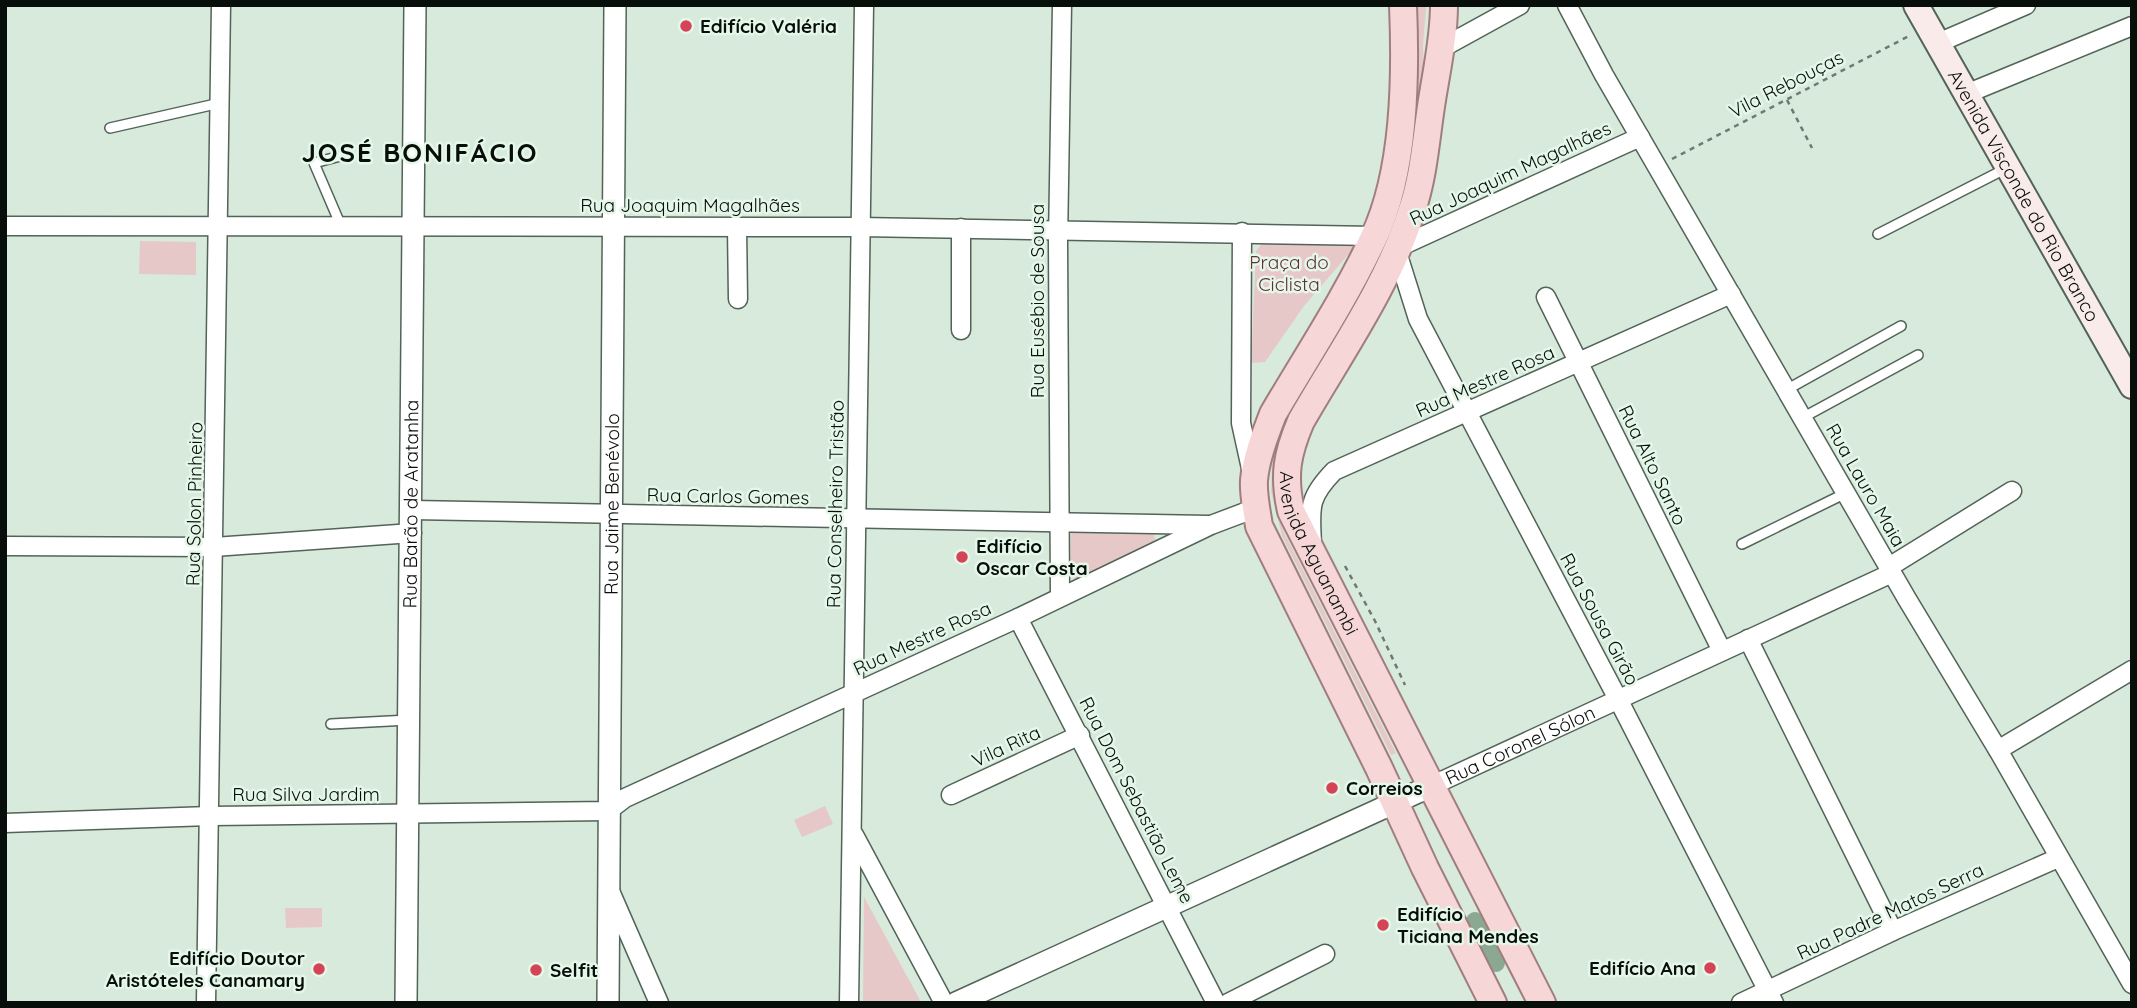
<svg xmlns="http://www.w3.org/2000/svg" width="2137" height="1008" viewBox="0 0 2137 1008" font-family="Quicksand,sans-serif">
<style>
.green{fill:#e7c8c8}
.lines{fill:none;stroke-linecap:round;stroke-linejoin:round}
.canal{stroke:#8ba893;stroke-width:18}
.service-casing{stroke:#526357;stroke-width:12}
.minor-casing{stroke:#526357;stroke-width:21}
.tertiary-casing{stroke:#526357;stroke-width:24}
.secondary-casing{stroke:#526357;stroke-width:28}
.primary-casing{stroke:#9f7e7d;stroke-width:30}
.path{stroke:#6e7a71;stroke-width:2.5;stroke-dasharray:5 5;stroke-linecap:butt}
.service{stroke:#fff;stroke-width:9}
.minor{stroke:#fff;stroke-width:18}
.tertiary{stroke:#fff;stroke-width:21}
.secondary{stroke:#faebeb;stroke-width:24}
.primary{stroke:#f6d6d7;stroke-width:26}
.poi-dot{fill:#d44456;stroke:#e4f7e9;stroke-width:2.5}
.labels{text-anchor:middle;stroke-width:5;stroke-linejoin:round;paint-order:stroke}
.poi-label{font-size:19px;font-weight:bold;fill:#080e09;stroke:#e4f7e9;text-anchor:start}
.street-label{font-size:19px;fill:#080e09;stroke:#e4f7e9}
.park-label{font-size:19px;fill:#622f32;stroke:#e4f7e9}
.district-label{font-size:26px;font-weight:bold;letter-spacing:2px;fill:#080e09;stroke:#e4f7e9}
</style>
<rect width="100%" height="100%" fill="#d7eadc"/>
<g class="green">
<polygon points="1413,5 1426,5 1426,9 1423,45 1424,68 1416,117 1417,56"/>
<polygon points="1270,240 1352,245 1353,249 1304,306 1265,362 1251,363 1256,251 1263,242"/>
<polygon points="140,241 196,242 196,275 139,274"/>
<path d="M 1278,441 C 1269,473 1274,504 1285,534 L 1396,753 L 1391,755 L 1282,536 L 1271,491 L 1272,463 Z"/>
<polygon points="1071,533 1153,534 1156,541 1151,546 1076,580 1070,575"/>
<polygon points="825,806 833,824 802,837 794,820"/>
<polygon points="864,897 921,1002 863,1003"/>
<polygon points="285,908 322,908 322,927 286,928"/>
</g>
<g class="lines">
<polyline class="canal" points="1475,921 1496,963"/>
<g class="service-casing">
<g id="service">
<polyline points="110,128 220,103"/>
<polyline points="341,226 314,163 348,154"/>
<polyline points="1878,234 2007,168"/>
<polyline points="1786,390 1901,326"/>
<polyline points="1802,418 1918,355"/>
<polyline points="1742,544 1846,493"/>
<polyline points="331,724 409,720"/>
</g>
</g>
<g class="minor-casing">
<g id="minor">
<polyline points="1567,5 1604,75 1907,599 1998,750 2132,984"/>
<polyline points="1938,43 2026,5"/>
<polyline points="1440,49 1520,5"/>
<polyline points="1966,94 2132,26"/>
<polyline points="5,226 860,227 1375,236"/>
<polyline points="737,227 738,299"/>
<polyline points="1242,232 1241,423 1252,473"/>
<polyline points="1399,247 1640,137"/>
<polyline points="1397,252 1418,319 1619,701 1774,1003"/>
<polyline points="1546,297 1722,651"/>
<polyline points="961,330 961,228"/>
<polyline points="412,510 1208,525"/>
<polyline points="5,546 214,547 412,533"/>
<path d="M 1312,546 C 1311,509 1306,500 1334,471 L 1731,294"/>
<polyline points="1889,567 2012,491"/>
<polyline points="1060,596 1058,241 1062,5"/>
<polyline points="1018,618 1216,1003"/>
<polyline points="1748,639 1893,931"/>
<polyline points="1998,750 2132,670"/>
<path id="s1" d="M 1431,786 L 1892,573"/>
<polyline points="951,795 1080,735"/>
<polyline points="5,823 210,816 608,811 625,798 1018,618 1211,525 1256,508"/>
<polyline points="854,835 944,1003"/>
<polyline points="610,891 659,1003"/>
<polyline points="206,1003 221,5"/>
<polyline points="849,1003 864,5"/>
<polyline points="1228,1003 1325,954"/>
<polyline points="1741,1003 1893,931 2058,858"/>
</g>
</g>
<g class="tertiary-casing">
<g id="tertiary">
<path id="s2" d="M 406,1003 L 415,5"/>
<path id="s3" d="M 608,1003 L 615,5"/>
<polyline points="956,1003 1431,786"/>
</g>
</g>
<g class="secondary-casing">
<g id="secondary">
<path id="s4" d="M 1916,5 L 2132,386"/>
</g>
</g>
<g class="primary-casing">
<g id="primary">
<path d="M 1403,5 C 1406,77 1405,171 1374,237 C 1345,299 1307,356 1273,414 C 1265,435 1256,458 1254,480 C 1253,495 1257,512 1259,526 L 1379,768 L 1425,868 L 1493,1003"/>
<path id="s5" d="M 1444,5 C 1444,37 1437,69 1432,100 C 1426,137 1424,175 1412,210 C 1388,286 1340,353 1301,421 C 1287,454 1283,475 1291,511 L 1542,1003"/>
</g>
</g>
<g class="path">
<polyline points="1787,100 1812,148"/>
<polyline points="1672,159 1909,36"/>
<polyline points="1345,566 1375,621 1405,685"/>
</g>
<use href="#service" class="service"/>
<use href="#minor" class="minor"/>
<use href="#tertiary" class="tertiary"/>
<use href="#secondary" class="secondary"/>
<use href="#primary" class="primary"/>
</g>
<g class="poi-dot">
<circle cx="686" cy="26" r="7"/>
<circle cx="962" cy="557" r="7"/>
<circle cx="1332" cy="788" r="7"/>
<circle cx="1383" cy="925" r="7"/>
<circle cx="1710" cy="968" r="7"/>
<circle cx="319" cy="969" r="7"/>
<circle cx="536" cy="970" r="7"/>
</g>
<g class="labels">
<g class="poi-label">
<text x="700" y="33">Edifício Valéria</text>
<text x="976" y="553">Edifício<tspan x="976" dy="22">Oscar Costa</tspan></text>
<text x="1346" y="795">Correios</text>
<text x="1397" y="921">Edifício<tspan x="1397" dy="22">Ticiana Mendes</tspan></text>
<text x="305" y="965" text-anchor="end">Edifício Doutor<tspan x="305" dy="22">Aristóteles Canamary</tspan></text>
<text x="1696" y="975" text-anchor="end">Edifício Ana</text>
<text x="550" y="977">Selfit</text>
</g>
<g class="street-label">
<text transform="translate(1786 84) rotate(-27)" y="7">Vila Rebouças</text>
<text transform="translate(1510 173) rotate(-25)" y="7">Rua Joaquim Magalhães</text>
<text dy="7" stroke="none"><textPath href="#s4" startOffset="219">Avenida Visconde do Rio Branco</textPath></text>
<text x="690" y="212">Rua Joaquim Magalhães</text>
<text transform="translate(1037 301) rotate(-90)" y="7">Rua Eusébio de Sousa</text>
<text transform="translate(1485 381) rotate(-24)" y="7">Rua Mestre Rosa</text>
<text transform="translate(1653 465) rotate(64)" y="7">Rua Alto Santo</text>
<text transform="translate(1866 485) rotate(60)" y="7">Rua Lauro Maia</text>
<text transform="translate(728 496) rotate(1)" y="7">Rua Carlos Gomes</text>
<text transform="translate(194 504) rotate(-89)" y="7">Rua Solon Pinheiro</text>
<text dy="7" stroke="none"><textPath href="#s2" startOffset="499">Rua Barão de Aratanha</textPath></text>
<text dy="7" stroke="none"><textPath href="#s3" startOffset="499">Rua Jaime Benévolo</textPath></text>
<text transform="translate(835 504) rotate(-89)" y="7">Rua Conselheiro Tristão</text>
<text dy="7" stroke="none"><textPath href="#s5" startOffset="588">Avenida Aguanambi</textPath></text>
<text transform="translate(1600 619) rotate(62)" y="7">Rua Sousa Girão</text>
<text transform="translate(922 638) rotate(-25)" y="7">Rua Mestre Rosa</text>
<text transform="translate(1006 746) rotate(-25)" y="7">Vila Rita</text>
<text dy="7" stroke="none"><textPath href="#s1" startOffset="98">Rua Coronel Sólon</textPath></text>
<text x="306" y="801">Rua Silva Jardim</text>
<text transform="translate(1137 800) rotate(63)" y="7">Rua Dom Sebastião Leme</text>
<text transform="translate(1890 911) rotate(-25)" y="7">Rua Padre Matos Serra</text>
</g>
<g class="park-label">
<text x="1289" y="269">Praça do<tspan x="1289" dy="22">Ciclista</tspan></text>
</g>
<g class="district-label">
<text x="420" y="162">JOSÉ BONIFÁCIO</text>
</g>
</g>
<rect width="2137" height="1008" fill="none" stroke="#080e09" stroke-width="14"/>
</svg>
